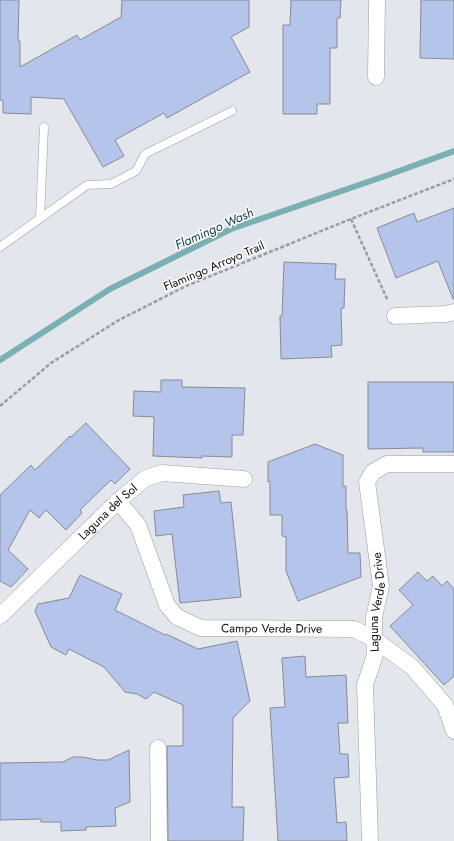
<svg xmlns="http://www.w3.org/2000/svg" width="454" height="841" viewBox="0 0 454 841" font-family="Jost,sans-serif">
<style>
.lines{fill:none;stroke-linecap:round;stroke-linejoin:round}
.stream{stroke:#7aafb4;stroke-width:6}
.building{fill:#b4c4ea;stroke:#888b91}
.service-casing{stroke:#9b9ea4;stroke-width:9}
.minor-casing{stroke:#9b9ea4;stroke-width:17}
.path{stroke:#9b9da3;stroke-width:2.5;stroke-dasharray:4 2;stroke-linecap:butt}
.service{stroke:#fff;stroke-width:8}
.minor{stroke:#fff;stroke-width:16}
.labels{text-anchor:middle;stroke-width:3;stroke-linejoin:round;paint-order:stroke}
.street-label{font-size:12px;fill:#0b0c0e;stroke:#fff}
.water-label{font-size:13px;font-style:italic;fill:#0c3f43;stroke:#fff}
</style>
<rect width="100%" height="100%" fill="#e3e6ed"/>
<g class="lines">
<polyline class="stream" points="0,360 110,289 231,229 388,175 454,151"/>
</g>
<g class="building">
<polygon points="0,0 19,0 18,41 20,41 20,67 77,35 80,40 121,17 122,0 249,0 249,27 231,37 250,72 167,118 164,113 115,140 124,156 103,167 64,99 31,97 31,114 3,113 3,100 0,100"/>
<polygon points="291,0 341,0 340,18 337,18 337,48 330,48 330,104 317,104 317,114 283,114 283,25 290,25"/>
<polygon points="421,0 454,0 454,59 420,58"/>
<polygon points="454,208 454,299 453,299 438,261 396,278 377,228 414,213 417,222"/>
<polygon points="284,262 336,264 335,279 345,279 344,308 341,308 342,345 331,346 332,357 281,359 280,316 282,316"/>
<polygon points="161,380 182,380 182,387 245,388 243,435 232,435 232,457 202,456 202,458 153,456 154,417 133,416 134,391 161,392"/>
<polygon points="368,382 454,382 454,452 423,452 423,448 368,449"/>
<polygon points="86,423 130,469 115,484 111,480 80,510 82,513 66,530 46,510 39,518 30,510 8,550 28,569 11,587 0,581 0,495 31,465 35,470 70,436 71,437"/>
<polygon points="315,444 343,455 343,486 346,486 346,510 347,510 348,553 360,553 361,577 298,601 286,571 286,537 282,536 282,515 270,515 270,481 268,482 268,462"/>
<polygon points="219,491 221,503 231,502 241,597 180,603 172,534 156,536 154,511 184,507 183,495"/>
<polygon points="418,572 427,581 433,576 442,586 447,581 454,589 454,676 444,685 390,626 413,605 399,590"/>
<polygon points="80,575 122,594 115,610 165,635 166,634 198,649 237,641 250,701 233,718 232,807 244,807 243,841 168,841 167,746 183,746 183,705 154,692 146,699 137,694 125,692 104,667 69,649 66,655 51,647 35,611 38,604 69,598"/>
<polygon points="305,656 306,677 346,675 348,723 338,723 340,754 348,754 349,777 334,778 337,823 346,822 347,841 278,841 270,708 285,707 282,658"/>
<polygon points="129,750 130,802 115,808 116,826 86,827 86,830 61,831 61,822 41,822 41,819 0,820 0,763 63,762 73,757 83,757 97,760 108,760"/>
</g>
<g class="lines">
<g class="service-casing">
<g id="service">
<polyline points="40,218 44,127"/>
<polyline points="0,247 87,185 111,184 136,171 145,154 232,111"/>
</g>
</g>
<g class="minor-casing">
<g id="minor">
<polyline points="376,77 377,0"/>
<polyline points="395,316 446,314 454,312"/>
<path id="s1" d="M 118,501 L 138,525 L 167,605 L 177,617 L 201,628 L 354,629 L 374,639 L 412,667 L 445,705 L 454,731"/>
<path id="s2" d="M 0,616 L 118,501 L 146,478 L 162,473 L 244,479"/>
<polyline points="158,748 159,841"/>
<path id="s3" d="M 370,841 L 365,685 L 375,655 L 374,639 L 374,617 L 381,586 L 367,482 L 373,472 L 387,464 L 454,464"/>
</g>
</g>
<g class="path">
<polyline points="351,219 388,301"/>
<polyline points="0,406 51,363 119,320 186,286 351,219 454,179"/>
</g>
<use href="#service" class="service"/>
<use href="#minor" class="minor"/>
</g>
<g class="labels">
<g class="street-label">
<text transform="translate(214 266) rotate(-23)" y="4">Flamingo Arroyo Trail</text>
<text dy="4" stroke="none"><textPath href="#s2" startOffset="150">Laguna del Sol</textPath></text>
<text dy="4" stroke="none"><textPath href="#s3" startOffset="241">Laguna Verde Drive</textPath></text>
<text dy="4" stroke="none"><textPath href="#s1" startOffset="229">Campo Verde Drive</textPath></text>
</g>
<g class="water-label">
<text transform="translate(214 228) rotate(-24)" y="5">Flamingo Wash</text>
</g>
</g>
</svg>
